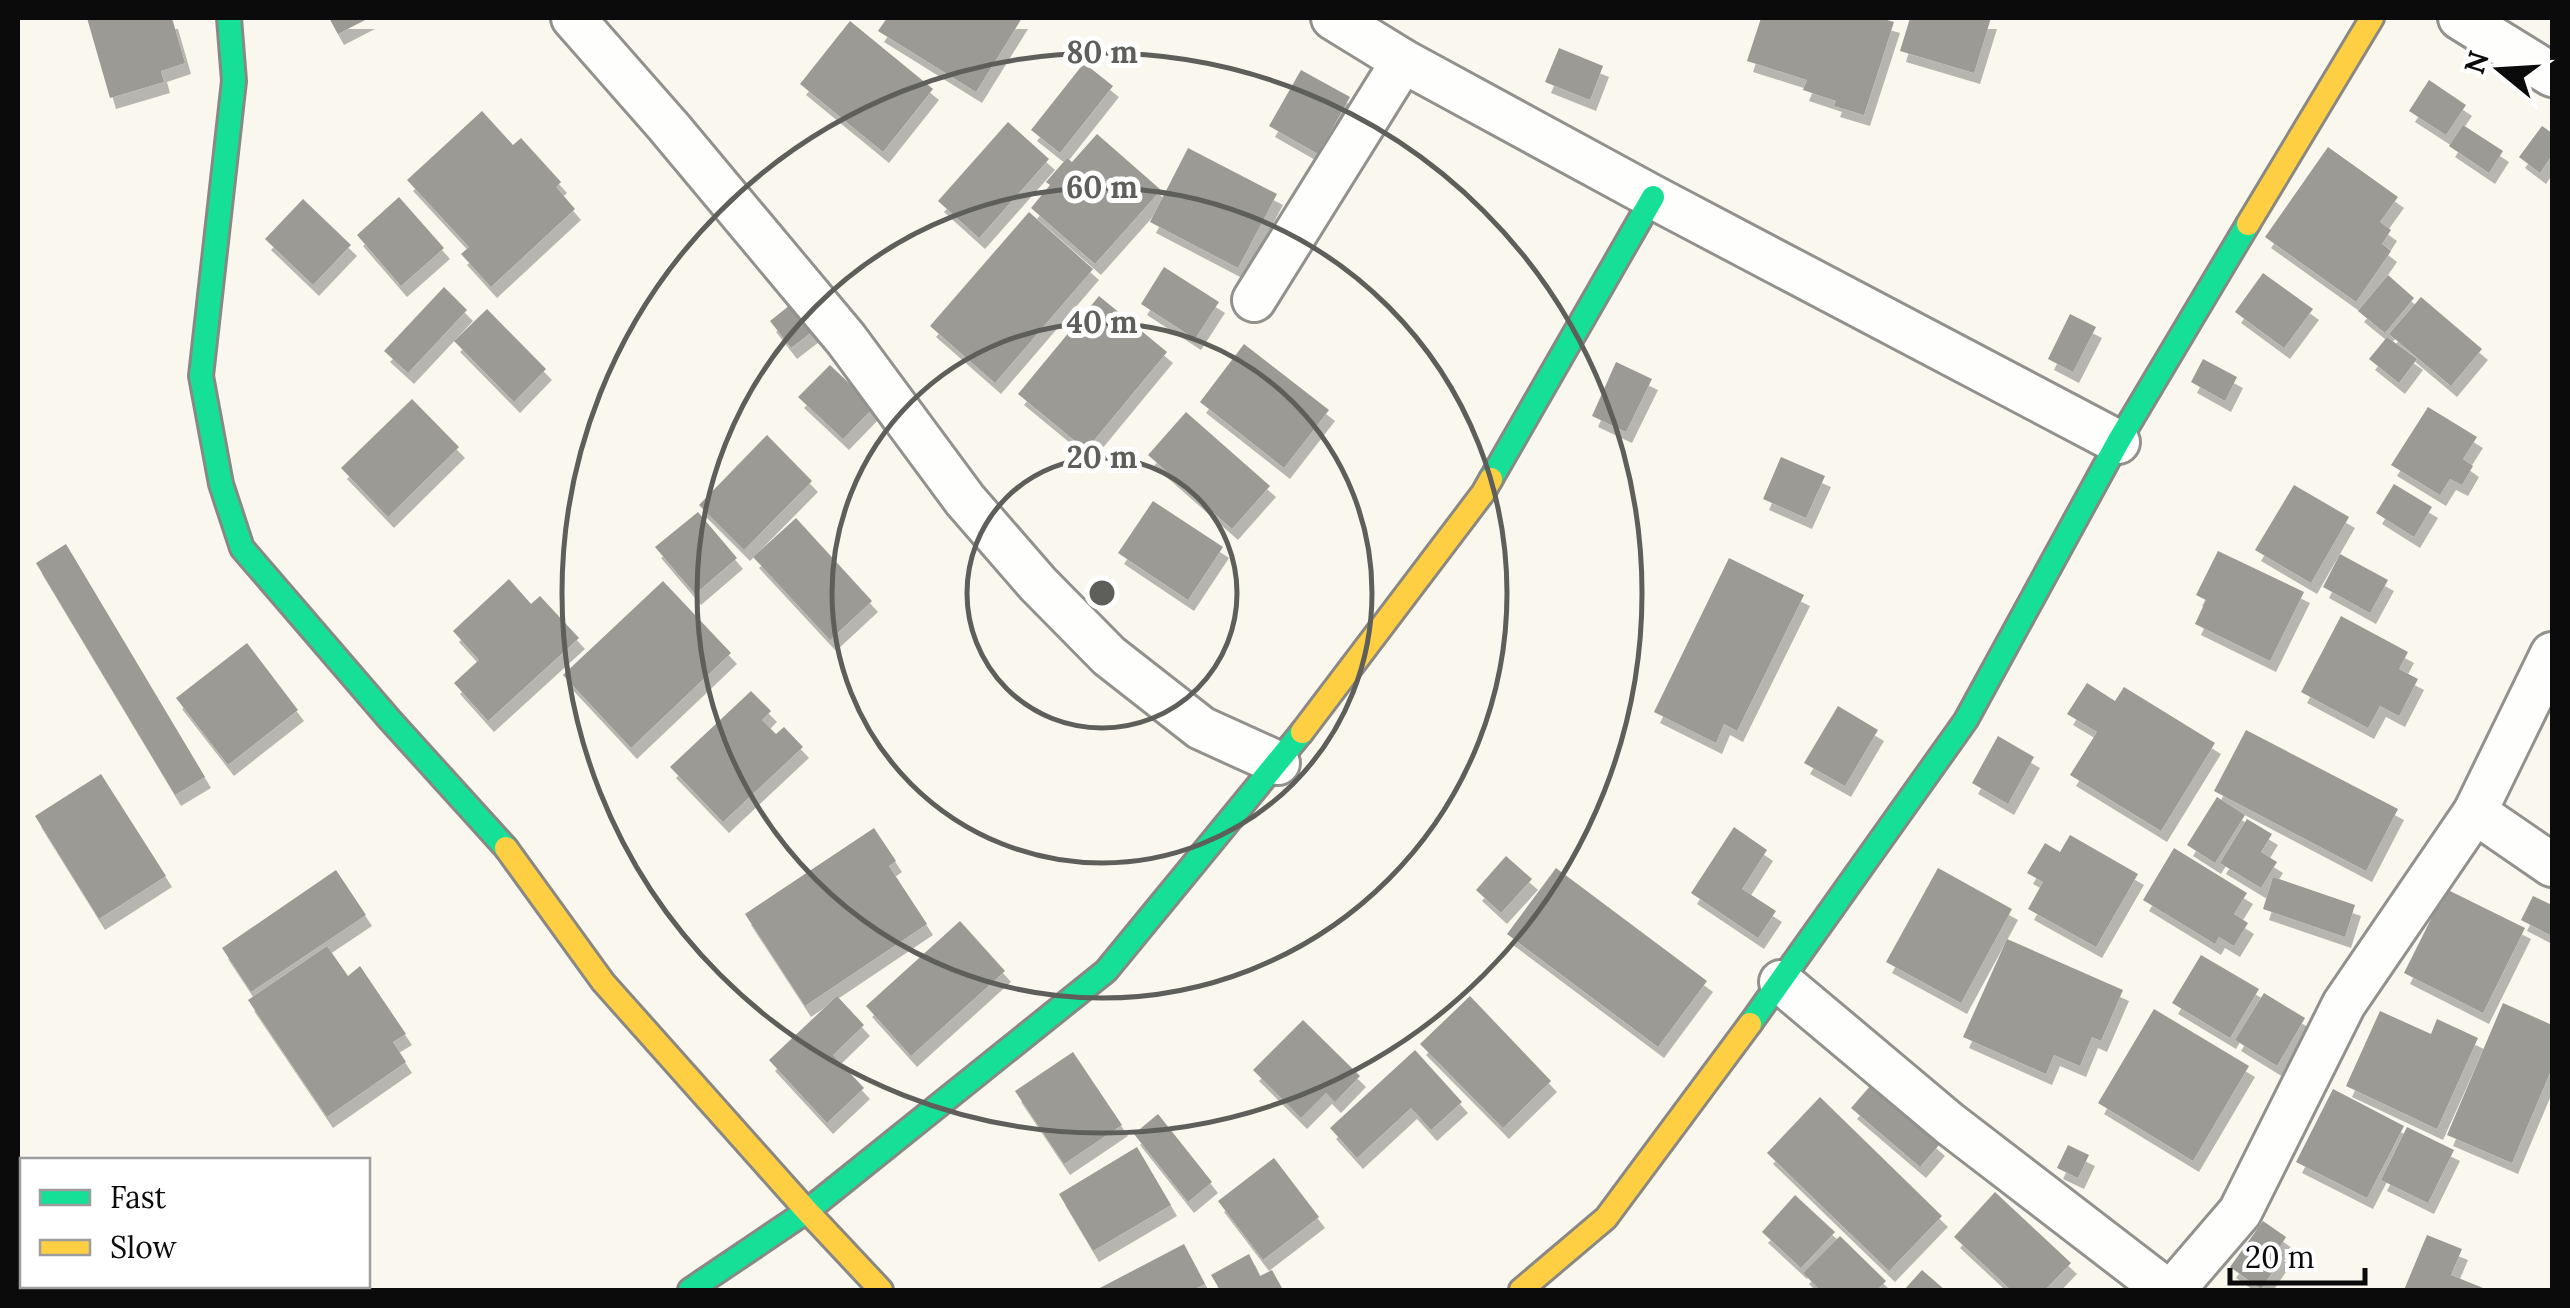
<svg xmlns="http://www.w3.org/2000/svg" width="2570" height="1308" viewBox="0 0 2570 1308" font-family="Lora,serif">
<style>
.building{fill:#9c9a95;filter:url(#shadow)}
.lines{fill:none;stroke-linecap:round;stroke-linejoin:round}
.street-casing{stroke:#92918d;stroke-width:48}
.fast-casing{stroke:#898884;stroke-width:28}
.slow-casing{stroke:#898884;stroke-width:28}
.street{stroke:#fefefc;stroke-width:42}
.fast{stroke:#16e098;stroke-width:22}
.slow{stroke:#ffcf43;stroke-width:22}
.ring{fill:none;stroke:#5e5e5a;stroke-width:5}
.centre{fill:#5e5e5a;stroke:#fff;stroke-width:5}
.ring-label{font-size:30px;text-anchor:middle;font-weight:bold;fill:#5e5e5a;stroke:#fff;stroke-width:10;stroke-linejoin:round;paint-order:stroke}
</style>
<defs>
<filter id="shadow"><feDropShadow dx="6" dy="11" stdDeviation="0" flood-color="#0004"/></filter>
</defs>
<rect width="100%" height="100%" fill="#f9f7ee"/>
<g class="building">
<polygon points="87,18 172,18 185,63 161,71 164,82 110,98"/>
<polygon points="329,18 369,18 338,34"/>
<polygon points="887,18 1022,18 976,92 878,31"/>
<polygon points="1761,18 1880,18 1894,22 1864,115 1834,106 1836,101 1803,90 1807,80 1747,61"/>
<polygon points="1910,18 1991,18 1974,73 1900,51"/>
<polygon points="850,21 933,89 883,152 800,84"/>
<polygon points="1559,48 1603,66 1590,100 1545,82"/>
<polygon points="1084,63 1113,86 1060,153 1031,130"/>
<polygon points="1301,70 1350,97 1318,154 1269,126"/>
<polygon points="2429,80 2466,105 2446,135 2409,111"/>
<polygon points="482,111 513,145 521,138 561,182 556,187 575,209 491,287 461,254 469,247 407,180"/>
<polygon points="1008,122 1049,159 979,238 938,201"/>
<polygon points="2463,125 2503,151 2489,173 2449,146"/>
<polygon points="2542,126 2552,133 2552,155 2540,173 2519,157"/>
<polygon points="1097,134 1161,190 1095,264 1031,208 1050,185 1046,182 1067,158 1072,162"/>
<polygon points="2328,147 2398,197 2380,222 2391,230 2382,244 2391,251 2356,302 2265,237"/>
<polygon points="1188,148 1277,194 1238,268 1150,222"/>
<polygon points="399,197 444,248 401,286 357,235"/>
<polygon points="303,199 351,245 313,285 265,239"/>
<polygon points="1029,212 1093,269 995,383 930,326"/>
<polygon points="1164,267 1219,302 1195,339 1141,304"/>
<polygon points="2263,273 2313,309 2284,348 2235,312"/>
<polygon points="2388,275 2414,298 2385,333 2358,311"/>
<polygon points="444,287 467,310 408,373 384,351"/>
<polygon points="1099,296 1167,352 1086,450 1018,394"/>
<polygon points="2421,297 2482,349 2451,386 2389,334"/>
<polygon points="795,301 817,328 791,348 770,321"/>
<polygon points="487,309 546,369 514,402 454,341"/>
<polygon points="2070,314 2096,327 2073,372 2048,359"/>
<polygon points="2387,337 2417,359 2399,383 2369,359"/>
<polygon points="1244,344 1329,410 1284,468 1200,402"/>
<polygon points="2203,359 2237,377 2225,401 2191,382"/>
<polygon points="1616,362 1652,379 1626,432 1592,416"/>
<polygon points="830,365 874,407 843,439 798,397"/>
<polygon points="412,399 459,447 388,517 341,468"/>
<polygon points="2428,407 2477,437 2463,459 2473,466 2462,485 2450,479 2440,495 2391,465"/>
<polygon points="1186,412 1270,486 1232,529 1148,455"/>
<polygon points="767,435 812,481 744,550 699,505"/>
<polygon points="1781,457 1825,476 1806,518 1763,499"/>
<polygon points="2394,484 2432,507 2414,537 2376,513"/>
<polygon points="2294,485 2349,517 2311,583 2255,550"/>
<polygon points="1153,501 1223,547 1188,600 1118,553"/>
<polygon points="698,512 737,558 695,594 655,547"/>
<polygon points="796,518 872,601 830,640 753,557"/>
<polygon points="66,544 205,777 175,795 36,563"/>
<polygon points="2218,551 2304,592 2270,661 2195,624 2206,600 2196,595"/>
<polygon points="2340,554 2388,580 2370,613 2323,587"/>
<polygon points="1729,558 1804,595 1737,731 1724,724 1716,743 1654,712"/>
<polygon points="509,579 531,604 540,596 579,638 488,721 454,683 479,660 453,631"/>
<polygon points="663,581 731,653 631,748 563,675"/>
<polygon points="2341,616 2408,652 2399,669 2418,679 2399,716 2380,706 2368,728 2301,692"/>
<polygon points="247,643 298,710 228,765 176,698"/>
<polygon points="2087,683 2115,701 2124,687 2215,743 2161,831 2070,775 2097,732 2067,714"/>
<polygon points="751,691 771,711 762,720 776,734 784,727 803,747 723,822 670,767"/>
<polygon points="1838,706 1878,730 1845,786 1804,763"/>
<polygon points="2246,730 2398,809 2366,871 2214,791"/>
<polygon points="1998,736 2034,757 2008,804 1972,783"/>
<polygon points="101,774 166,876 99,919 35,816"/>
<polygon points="2217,797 2245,815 2215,863 2187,845"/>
<polygon points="2247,819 2272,834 2261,852 2277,862 2261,888 2220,863"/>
<polygon points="1734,827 1767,850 1742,889 1776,911 1758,938 1691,893"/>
<polygon points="874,828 896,861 889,866 927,924 805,1006 745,914"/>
<polygon points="2070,835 2138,874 2096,947 2028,909 2043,882 2027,873 2045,843 2060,852"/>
<polygon points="2174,848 2247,893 2234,914 2248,923 2234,946 2219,937 2215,944 2143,900"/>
<polygon points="1506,856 1532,879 1501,913 1476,890"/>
<polygon points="1556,868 1707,981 1658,1047 1507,934"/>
<polygon points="1938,868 2012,909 1961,1003 1886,962"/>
<polygon points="336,870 366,915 251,992 222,948"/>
<polygon points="2273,877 2355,905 2345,937 2263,909"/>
<polygon points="2446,889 2525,928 2483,1013 2404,973"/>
<polygon points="2533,896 2552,905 2552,936 2521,920"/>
<polygon points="960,921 1005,971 911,1056 866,1006"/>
<polygon points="2007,939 2123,990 2101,1041 2092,1037 2080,1066 2054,1055 2046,1074 1963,1037"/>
<polygon points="327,946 348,976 360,966 406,1034 393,1042 406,1062 327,1117 248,1000"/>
<polygon points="2201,955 2259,989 2230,1038 2172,1003"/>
<polygon points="2264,993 2305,1018 2277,1066 2235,1040"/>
<polygon points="837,996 864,1025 833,1055 864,1088 827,1123 769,1060"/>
<polygon points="1470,996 1551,1081 1503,1128 1420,1044"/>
<polygon points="2503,1003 2552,1025 2552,1068 2512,1163 2447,1135"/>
<polygon points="2154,1009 2249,1066 2193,1161 2098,1103"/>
<polygon points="2380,1011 2431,1034 2437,1019 2478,1038 2437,1129 2346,1086"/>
<polygon points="1303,1020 1360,1076 1335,1102 1326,1093 1301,1118 1253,1070"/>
<polygon points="1415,1050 1462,1102 1431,1130 1411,1108 1357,1158 1330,1128"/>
<polygon points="1073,1052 1122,1125 1064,1164 1015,1091"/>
<polygon points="1871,1085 1939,1145 1920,1167 1851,1108"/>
<polygon points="2333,1089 2404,1126 2367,1198 2296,1162"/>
<polygon points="1820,1097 1942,1216 1889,1271 1767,1153"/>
<polygon points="1158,1114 1212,1182 1188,1202 1134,1134"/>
<polygon points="2407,1127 2454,1150 2428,1203 2381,1180"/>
<polygon points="2068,1145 2089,1155 2078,1178 2057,1168"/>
<polygon points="1137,1147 1171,1205 1093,1251 1059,1194"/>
<polygon points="1274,1158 1319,1217 1263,1260 1218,1201"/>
<polygon points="1995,1192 2071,1263 2045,1290 2011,1290 1954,1237"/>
<polygon points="1795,1195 1835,1232 1801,1268 1762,1232"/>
<polygon points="2263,1221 2286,1237 2278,1250 2284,1255 2261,1289 2230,1267"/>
<polygon points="2427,1235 2462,1249 2451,1275 2488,1290 2404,1290"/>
<polygon points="1840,1236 1886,1281 1877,1290 1820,1290 1803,1273"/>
<polygon points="1184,1244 1205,1284 1193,1290 1096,1290"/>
<polygon points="1249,1254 1260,1276 1272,1270 1283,1290 1220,1290 1211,1275"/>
<polygon points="1922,1270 1945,1290 1904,1290"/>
</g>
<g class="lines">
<g class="street-casing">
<g id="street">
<polyline points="573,18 668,126 846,339 965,500 1038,584 1109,656 1201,728 1278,763"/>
<polyline points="1333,18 1403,61 1653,197 2118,442"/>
<polyline points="2460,18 2552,75"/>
<polyline points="1254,300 1403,61"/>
<polyline points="2475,812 2552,865"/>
<polyline points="1781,982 1950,1124 2166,1290"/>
<polyline points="2173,1290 2240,1212 2344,1004 2475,812 2552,654"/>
</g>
</g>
<g class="fast-casing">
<g id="fast">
<polyline points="229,18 234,81 201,376 221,484 242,548 390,720 506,848"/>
<polyline points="1491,479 1653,197"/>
<polyline points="1750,1024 1966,720 2118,442 2248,224"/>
<polyline points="690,1290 807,1211 1106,971 1302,732"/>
</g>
</g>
<g class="slow-casing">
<g id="slow">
<polyline points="2248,224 2372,18"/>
<polyline points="1302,732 1483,493 1491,479"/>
<polyline points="506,848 603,982 807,1211 881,1290"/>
<polyline points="1521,1290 1606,1218 1750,1024"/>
</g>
</g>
<use href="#street" class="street"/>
<use href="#fast" class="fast"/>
<use href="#slow" class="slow"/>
</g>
<g class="ring">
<circle cx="1102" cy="593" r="135"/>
<circle cx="1102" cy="593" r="270"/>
<circle cx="1102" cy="593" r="405"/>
<circle cx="1102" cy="593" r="540"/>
</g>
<circle cx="1102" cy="593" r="15" class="centre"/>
<g class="ring-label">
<text x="1102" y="63">80 m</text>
<text x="1102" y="198">60 m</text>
<text x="1102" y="333">40 m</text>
<text x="1102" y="468">20 m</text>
</g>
<rect width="2570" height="1308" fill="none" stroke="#0b0b0b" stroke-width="40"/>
<rect x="20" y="1158" width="350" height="130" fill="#ffffff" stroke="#9d9d9d" stroke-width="2.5"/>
<rect x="40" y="1190" width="50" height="15" fill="#16e098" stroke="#9d9d9d" stroke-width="2.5"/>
<text x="110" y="1208" font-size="30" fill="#0b0b0b">Fast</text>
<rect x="40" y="1240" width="50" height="15" fill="#ffcf43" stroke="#9d9d9d" stroke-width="2.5"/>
<text x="110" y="1258" font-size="30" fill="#0b0b0b">Slow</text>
<g transform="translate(2500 70) rotate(288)" stroke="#ffffff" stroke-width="8" paint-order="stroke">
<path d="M0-8L18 38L0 25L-18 38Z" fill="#0b0b0b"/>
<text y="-15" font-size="28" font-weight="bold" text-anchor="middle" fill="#0b0b0b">N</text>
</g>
<path d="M2230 1268v15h135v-15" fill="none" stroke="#0b0b0b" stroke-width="5"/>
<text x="2245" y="1268" font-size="30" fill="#0b0b0b" stroke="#ffffff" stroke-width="8" paint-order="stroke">20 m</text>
</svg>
